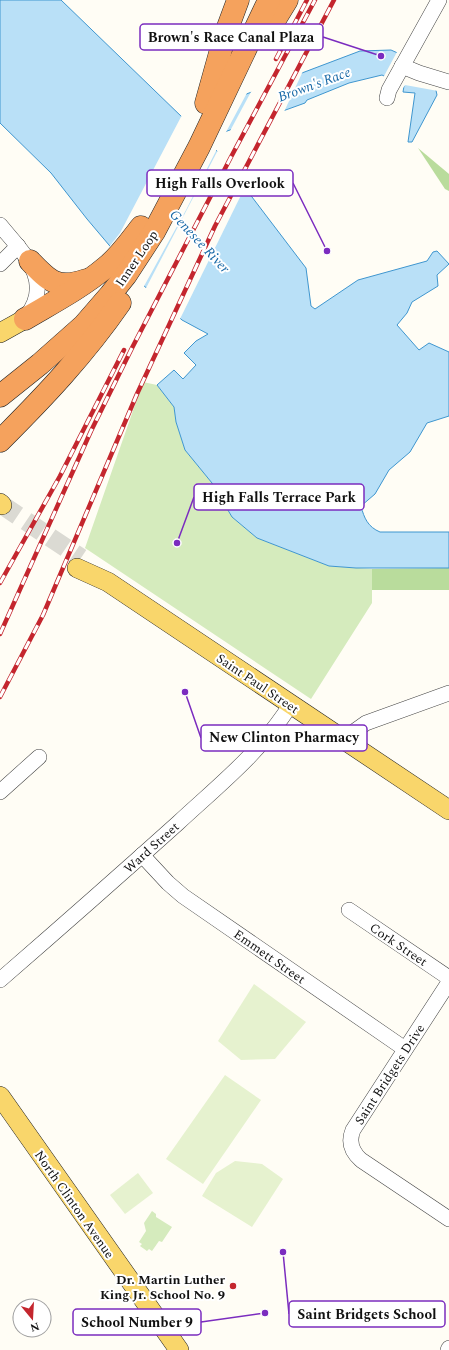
<svg xmlns="http://www.w3.org/2000/svg" width="449" height="1350" viewBox="0 0 449 1350" font-family="Spectral,serif">
<style>
.green{fill:#d5ebbd}
.forest{fill:#b9dc9c}
.pitch{fill:#e6f2cf}
.water{fill:#b9e0f7;stroke:#3f96cf}
.pier{fill:#fffdf5}
.lines{fill:none;stroke-linecap:round;stroke-linejoin:round}
.major-tunnel{stroke:#dbdad3;stroke-width:19;stroke-dasharray:19 10;stroke-linecap:butt}
.minor-casing{stroke:#444;stroke-width:16}
.major-casing{stroke:#222;stroke-width:20}
.highway-casing{stroke:#222;stroke-width:23}
.minor{stroke:#fff;stroke-width:15}
.major{stroke:#f9d66b;stroke-width:19}
.highway{stroke:#f5a25d;stroke-width:22}
.rail-casing{stroke:#c4262e;stroke-width:4.5}
.rail{stroke:#fff;stroke-width:3;stroke-dasharray:9;stroke-linecap:butt}
.poi-dot{fill:#c4262e;stroke:#fff;stroke-width:1.5}
.labels{text-anchor:middle;stroke-width:4;stroke-linejoin:round;paint-order:stroke}
.street-label{font-size:13px;fill:#111;stroke:#fff}
.poi-label{font-size:13px;font-weight:bold;fill:#111;stroke:#fff;text-anchor:end}
.water-label{font-size:14px;font-style:italic;fill:#1768a6;stroke:#fff}
.leader{fill:none;stroke:#7b2cbf;stroke-width:1.5}
.callout-dot{fill:#7b2cbf;stroke:#fff;stroke-width:1.5}
.callout{fill:#fff;stroke:#7b2cbf;stroke-width:1.5}
.callout-label{font-size:14px;text-anchor:middle;font-weight:bold;fill:#111}
</style>
<rect width="100%" height="100%" fill="#fffdf5"/>
<g class="green">
<polygon points="143,382 157,385 174,407 176,422 185,450 212,483 232,517 257,538 329,566 372,569 372,603 311,699 85,548"/>
<polygon points="152,1211 156,1214 156,1217 172,1227 162,1242 159,1241 152,1251 149,1249 147,1251 140,1246 142,1244 139,1242 146,1231 144,1223"/>
</g>
<g class="forest">
<polygon points="418,148 449,174 449,191 445,189"/>
<polygon points="449,568 449,590 372,590 372,569"/>
</g>
<g class="pitch">
<polygon points="254,984 306,1022 275,1059 241,1060 218,1041"/>
<polygon points="225,1075 261,1100 203,1184 166,1159"/>
<polygon points="235,1161 262,1164 283,1179 252,1227 202,1196 216,1173"/>
<polygon points="138,1173 153,1193 125,1214 110,1195"/>
</g>
<path class="water" d="M 0,0 L 61,0 L 183,118 L 360,51 L 391,50 L 431,68 L 437,95 L 412,142 L 408,142 L 415,93 L 403,92 L 404,86 L 382,75 L 349,83 L 307,100 L 305,103 L 205,139 L 217,151 L 306,268 L 311,306 L 315,309 L 358,280 L 427,261 L 433,252 L 437,251 L 449,264 L 437,275 L 438,286 L 412,302 L 407,313 L 397,325 L 419,350 L 429,343 L 449,352 L 449,416 L 427,423 L 410,452 L 389,470 L 375,494 L 361,506 C 364,518 368,527 380,532 L 449,532 L 449,568 L 356,568 L 329,566 L 257,538 L 232,517 L 212,483 L 185,450 L 176,422 L 174,407 L 157,385 L 174,370 L 183,379 L 196,365 L 184,353 L 196,341 L 208,334 L 182,320 L 142,284 L 87,219 L 51,173 L 0,123 Z"/>
<g class="pier">
<polygon points="398,50 432,66 438,91 405,85 403,88 383,78"/>
<polygon points="303,71 283,114 230,131 252,90"/>
<polygon points="248,91 225,134 208,140 217,149 186,210 143,288 109,247 120,233 182,115"/>
<polygon points="218,150 246,185 179,321 145,290"/>
</g>
<g class="lines">
<polyline class="major-tunnel" points="2,505 81,558"/>
<g class="minor-casing">
<g id="minor">
<polyline points="402,66 419,73 449,82"/>
<polyline points="387,98 389,90 439,0"/>
<path d="M 0,225 C 22,252 55,281 26,317"/>
<polyline points="0,264 18,246"/>
<polyline points="346,740 352,733 366,723 449,693"/>
<polyline points="0,792 39,757"/>
<polyline points="142,855 168,883 183,896 405,1049"/>
<polyline points="349,910 449,978"/>
<path d="M 0,980 C 60,928 119,876 178,823 C 219,785 261,752 291,704"/>
<path d="M 449,982 L 353,1130 C 348,1142 352,1152 361,1160 L 449,1219"/>
<polyline points="448,1350 449,1348"/>
</g>
</g>
<g class="major-casing">
<g id="major">
<polyline points="0,333 25,319"/>
<polyline points="0,503 2,505"/>
<polyline points="77,568 108,582 449,810"/>
<polyline points="0,1096 179,1350"/>
</g>
</g>
<g class="highway-casing">
<g id="highway">
<polyline points="268,31 287,0"/>
<polyline points="206,103 225,35 238,0"/>
<path d="M 30,261 C 49,281 57,290 86,280"/>
<path d="M 25,319 C 52,303 81,288 106,267 C 120,256 130,241 141,227"/>
<polyline points="0,396 40,364 84,325 110,295 126,275 154,232 199,147 269,0"/>
<path d="M 0,441 C 44,397 84,355 120,303"/>
</g>
</g>
<use href="#minor" class="minor"/>
<use href="#major" class="major"/>
<use href="#highway" class="highway"/>
<g class="rail-casing">
<g id="rail">
<polyline points="276,59 307,0"/>
<polyline points="0,583 60,476 124,350"/>
<polyline points="0,634 91,431 132,348 231,157 315,0"/>
<polyline points="0,697 43,615 137,394 215,226 334,0"/>
</g>
</g>
<use href="#rail" class="rail"/>
</g>
<circle class="poi-dot" cx="233" cy="1286" r="4"/>
<g class="labels">
<g class="street-label">
<text transform="translate(136 258) rotate(-56)" y="5">Inner Loop</text>
<text transform="translate(258 683) rotate(34)" y="5">Saint Paul Street</text>
<text transform="translate(151 847) rotate(-42)" y="5">Ward Street</text>
<text transform="translate(399 944) rotate(34)" y="5">Cork Street</text>
<text transform="translate(270 956) rotate(35)" y="5">Emmett Street</text>
<text transform="translate(389 1074) rotate(-57)" y="5">Saint Bridgets Drive</text>
<text transform="translate(75 1204) rotate(55)" y="5">North Clinton Avenue</text>
</g>
<g class="poi-label">
<text x="225" y="1284">Dr. Martin Luther<tspan x="225" dy="15">King Jr. School No. 9</tspan></text>
</g>
<g class="water-label">
<text transform="translate(314 84) rotate(-20)" y="5">Brown's Race</text>
<text transform="translate(200 241) rotate(47)" y="5">Genesee River</text>
</g>
</g>
<path class="leader" d="M381 56L323 37M327 251L293 183M177 543L194 497M185 692L201 738M283 1252L289 1314M265 1313L201 1322"/>
<g class="callout-dot">
<circle cx="381" cy="56" r="4"/>
<circle cx="327" cy="251" r="4"/>
<circle cx="177" cy="543" r="4"/>
<circle cx="185" cy="692" r="4"/>
<circle cx="283" cy="1252" r="4"/>
<circle cx="265" cy="1313" r="4"/>
</g>
<g class="callout">
<rect x="140" y="24" width="183" height="26" rx="4"/>
<rect x="147" y="170" width="146" height="26" rx="4"/>
<rect x="194" y="484" width="170" height="26" rx="4"/>
<rect x="201" y="725" width="166" height="26" rx="4"/>
<rect x="289" y="1301" width="156" height="26" rx="4"/>
<rect x="73" y="1309" width="128" height="26" rx="4"/>
</g>
<g class="callout-label">
<text x="231" y="42">Brown's Race Canal Plaza</text>
<text x="220" y="188">High Falls Overlook</text>
<text x="279" y="502">High Falls Terrace Park</text>
<text x="284" y="742">New Clinton Pharmacy</text>
<text x="367" y="1319">Saint Bridgets School</text>
<text x="137" y="1327">School Number 9</text>
</g>
<g transform="translate(32 1318) rotate(162)"><circle r="19" fill="#ffffff" stroke="#a0a0a0"/>
<path d="M0-3L7 15L0 10L-7 15Z" fill="#c4262e"/>
<text y="-6" font-size="11" font-weight="bold" text-anchor="middle" fill="#111111">N</text>
</g>
</svg>
